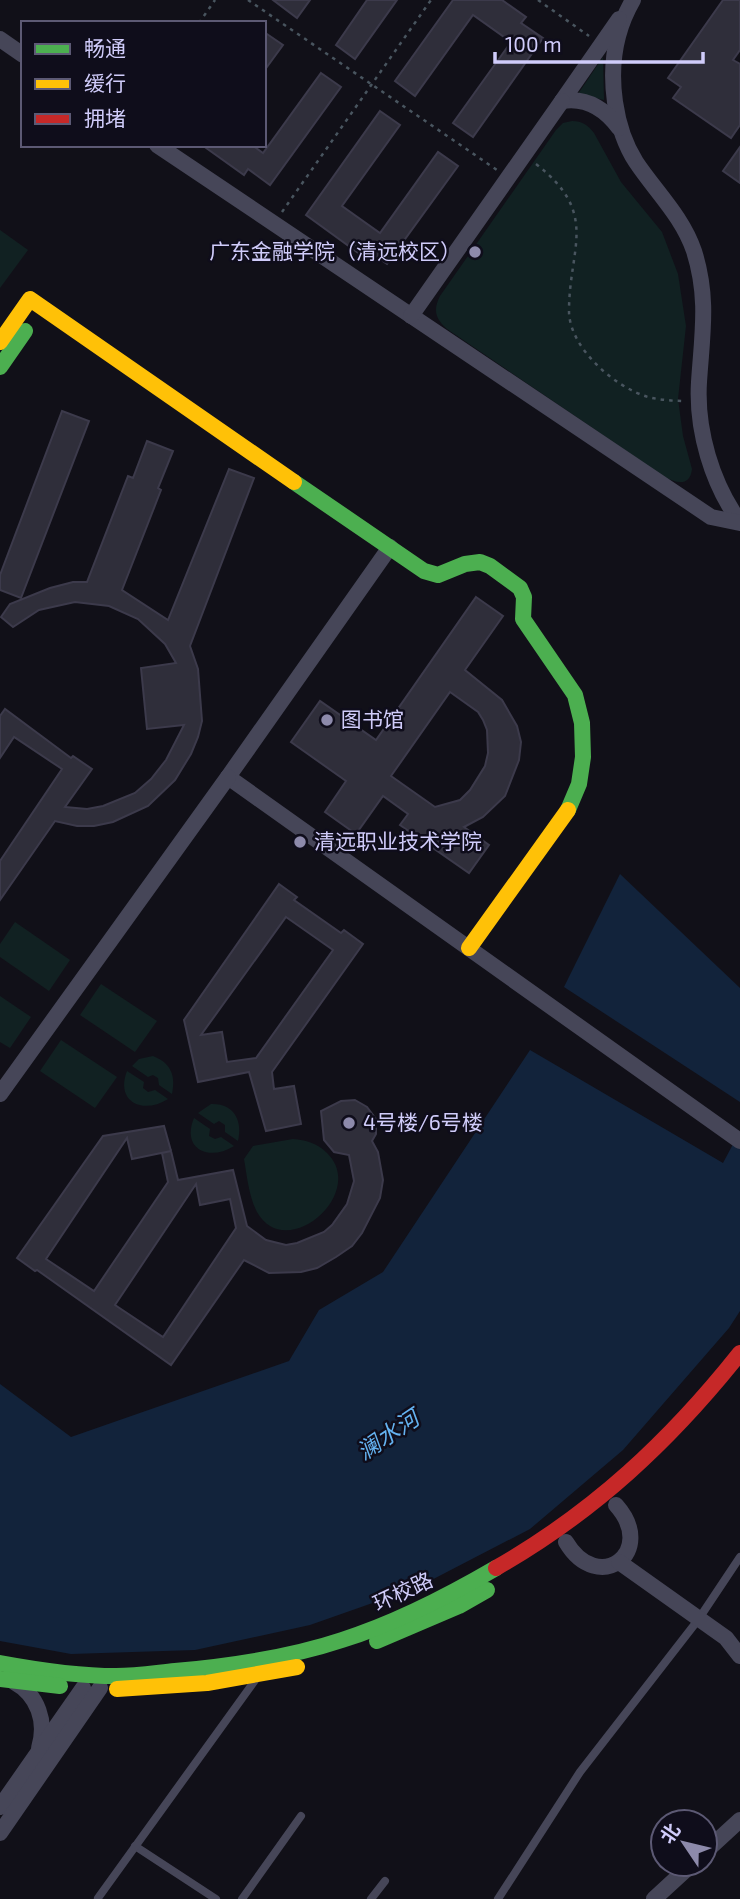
<svg xmlns="http://www.w3.org/2000/svg" width="740" height="1899" viewBox="0 0 740 1899" font-family="'Exo 2','Noto Sans SC',sans-serif">
<style>
.green{fill:#112122}
.water{fill:#12233b}
.building{fill:#2f2e3a;stroke:#3c3a4b;stroke-width:2;fill-rule:evenodd}
.lines{fill:none;stroke-linecap:round;stroke-linejoin:round}
.path{stroke:#49555f;stroke-width:2.5;stroke-dasharray:3.5 5;stroke-linecap:butt}
.lane{stroke:#464658;stroke-width:8}
.street{stroke:#464658;stroke-width:16}
.fast{stroke:#4caf50;stroke-width:16}
.slow{stroke:#ffc107;stroke-width:16}
.jam{stroke:#c62828;stroke-width:16}
.poi-dot{fill:#8d8aab;stroke:#0f0d1b;stroke-width:2.5}
.labels{text-anchor:middle;stroke-width:5;stroke-linejoin:round;paint-order:stroke}
.poi-label{font-size:21px;fill:#d0ccfa;stroke:#0f0d1b;text-anchor:start}
.street-label{font-size:21px;fill:#d0ccfa;stroke:#0f0d1b}
.water-label{font-size:23px;font-style:italic;fill:#64b2f0;stroke:#0f0d1b}
</style>
<rect width="100%" height="100%" fill="#111018"/>
<g class="green">
<polygon points="603,57 604,100 578,94"/>
<path d="M 572,121 C 582,121 588,125 594,133 L 621,182 L 662,232 L 678,274 L 686,326 L 678,399 L 683,436 L 692,469 C 690,487 676,483 665,477 L 447,329 C 435,318 433,310 440,296 L 556,130 L 563,123 Z"/>
<polygon points="0,230 28,250 0,288"/>
<polygon points="15,922 70,960 49,991 0,957 0,944"/>
<polygon points="101,984 157,1021 135,1052 80,1015"/>
<polygon points="0,996 31,1017 10,1048 0,1042"/>
<polygon points="61,1040 117,1077 95,1108 40,1071"/>
<path d="M 153,1056 C 171,1063 176,1076 172,1094 L 159,1085 L 158,1078 L 153,1075 L 148,1077 L 132,1066 L 139,1059 Z"/>
<path d="M 127,1071 L 144,1082 L 143,1088 L 148,1092 L 155,1090 L 168,1099 C 143,1115 115,1102 127,1071 Z"/>
<path d="M 211,1104 C 234,1103 243,1121 238,1141 L 225,1132 L 225,1125 L 219,1121 L 214,1124 L 198,1113 Z"/>
<path d="M 194,1118 L 210,1129 L 209,1136 L 215,1139 L 221,1137 L 234,1146 C 209,1162 181,1149 194,1118 Z"/>
<path d="M 293,1139 C 306,1140 317,1143 327,1153 C 368,1193 286,1264 257,1212 C 249,1197 247,1176 244,1159 L 253,1146 Z"/>
</g>
<g class="water">
<polygon points="620,874 740,988 740,1102 564,987"/>
<polygon points="530,1050 723,1163 740,1131 740,1311 729,1328 623,1450 530,1529 418,1587 310,1625 195,1650 71,1654 0,1641 0,1384 71,1437 289,1361 319,1310 383,1272"/>
</g>
<g class="building">
<polygon points="273,0 310,0 297,18"/>
<polygon points="367,0 397,0 355,59 336,45"/>
<polygon points="453,0 502,0 526,17 521,23 543,38 473,137 453,123 511,42 473,15 415,96 395,81"/>
<polygon points="723,0 740,0 740,50 733,60 740,64 740,125 731,138 673,98 681,87 668,78"/>
<polygon points="264,32 283,45 264,71"/>
<polygon points="321,73 341,87 270,185 248,169 244,175 202,145 252,145 263,153"/>
<polygon points="380,111 400,125 342,206 380,233 438,152 458,166 387,264 365,249 361,255 306,215"/>
<polygon points="740,147 740,183 723,171"/>
<polygon points="62,411 89,421 21,598 0,590 0,575"/>
<polygon points="147,441 173,451 158,488 161,490 122,590 168,620 229,469 254,478 190,646 198,669 202,721 198,737 191,754 175,780 148,806 113,822 94,826 77,826 55,821 0,900 0,861 62,769 14,737 0,758 0,716 5,709 71,758 73,756 92,769 65,807 87,809 103,806 135,793 151,779 166,760 184,725 147,729 141,668 176,663 165,644 138,619 109,606 75,602 39,610 13,627 1,617 10,604 50,588 73,582 87,582 128,476 133,478"/>
<path d="M 476,597 L 503,616 L 465,670 L 502,700 L 517,726 L 521,742 L 519,760 L 505,796 L 483,817 L 464,827 L 489,845 L 469,873 L 400,825 L 408,814 L 383,796 L 356,834 L 325,812 L 346,781 L 291,742 L 320,701 L 376,740 ZM 450,692 L 478,712 L 483,720 L 487,730 L 488,753 L 485,766 L 470,790 L 460,800 L 435,807 L 391,776 Z"/>
<path d="M 279,884 L 297,897 L 294,900 L 341,933 L 344,930 L 363,944 L 272,1072 L 274,1089 L 294,1086 L 301,1124 L 266,1131 L 249,1072 L 198,1082 L 184,1020 ZM 286,917 L 333,950 L 256,1058 L 227,1062 L 222,1032 L 201,1035 Z"/>
<path d="M 355,1100 L 367,1107 L 376,1119 L 376,1134 L 372,1141 L 378,1152 L 383,1180 L 380,1198 L 362,1233 L 352,1246 L 336,1257 L 317,1268 L 301,1272 L 269,1273 L 244,1260 L 171,1365 L 37,1270 L 35,1271 L 17,1258 L 103,1136 L 164,1126 L 171,1151 L 132,1159 L 127,1138 L 46,1259 L 94,1291 L 168,1182 L 162,1153 L 171,1151 L 178,1180 L 233,1170 L 247,1226 L 266,1240 L 286,1245 L 297,1243 L 324,1232 L 332,1225 L 347,1204 L 354,1181 L 349,1155 L 334,1152 L 324,1140 L 321,1111 L 341,1101 ZM 196,1184 L 200,1205 L 230,1199 L 236,1228 L 163,1337 L 115,1305 Z"/>
</g>
<g class="lines">
<g class="path">
<polyline points="248,0 497,170"/>
<polyline points="538,0 589,36"/>
<polyline points="199,23 215,0"/>
<path d="M 536,164 C 600,214 569,247 569,311 C 569,347 614,387 648,397 C 660,400 673,401 685,401"/>
<polyline points="282,212 431,0"/>
</g>
<g class="lane">
<polyline points="135,1846 216,1899"/>
<polyline points="98,1898 256,1679"/>
<polyline points="242,1899 301,1816"/>
<polyline points="371,1899 385,1881"/>
<polyline points="498,1899 580,1772 698,1620 740,1557"/>
</g>
<g class="street">
<path d="M 633,0 C 615,31 610,67 615,102 C 618,123 625,145 636,162 C 656,192 682,216 694,251 C 709,298 702,335 699,382 C 696,430 712,484 740,522"/>
<polyline points="0,39 23,55"/>
<path d="M 619,128 C 605,109 586,97 562,101 L 619,19"/>
<polyline points="157,145 711,517 740,523"/>
<polyline points="411,316 562,101"/>
<polyline points="390,547 228,777 740,1141"/>
<polyline points="0,1094 228,777"/>
<path d="M 566,1542 C 598,1596 658,1552 616,1505"/>
<polyline points="619,1562 726,1638 740,1656"/>
<path d="M 14,1682 C 38,1695 47,1722 39,1748"/>
<polyline points="0,1807 83,1688"/>
<polyline points="0,1833 100,1688"/>
<polyline points="705,1852 740,1820"/>
<polyline points="654,1899 692,1864"/>
</g>
<g class="fast">
<polyline points="0,367 25,331"/>
<polyline points="294,482 424,571 438,575 465,564 480,562 490,566 520,588 524,597 523,619 575,695 582,723 583,757 579,784 568,810"/>
<polyline points="377,1641 459,1606 487,1590"/>
<path d="M 0,1663 C 38,1670 77,1676 116,1676 C 136,1676 155,1673 175,1671 C 231,1666 288,1658 342,1640 C 396,1623 448,1596 496,1568"/>
<polyline points="0,1679 60,1686"/>
</g>
<g class="slow">
<polyline points="0,342 30,299 294,482"/>
<polyline points="469,948 568,810"/>
<polyline points="117,1689 207,1683 297,1667"/>
</g>
<path class="jam" d="M 496,1568 C 594,1512 670,1441 740,1353"/>
</g>
<g class="poi-dot">
<circle cx="475" cy="252" r="7"/>
<circle cx="327" cy="720" r="7"/>
<circle cx="300" cy="842" r="7"/>
<circle cx="349" cy="1123" r="7"/>
</g>
<g class="labels">
<g class="poi-label">
<text x="461" y="259" text-anchor="end">广东金融学院（清远校区）</text>
<text x="341" y="727">图书馆</text>
<text x="314" y="849">清远职业技术学院</text>
<text x="363" y="1130">4号楼/6号楼</text>
</g>
<g class="street-label">
<text transform="translate(403 1592) rotate(-25)" y="7">环校路</text>
</g>
<g class="water-label">
<text transform="translate(388 1435) rotate(-34)" y="8">澜水河</text>
</g>
</g>
<rect x="21" y="21" width="245" height="126" fill="#0f0d1b" stroke="#5c5974" stroke-width="2"/>
<rect x="35" y="44" width="35" height="10" fill="#4caf50" stroke="#5c5974" stroke-width="2"/>
<text x="84" y="56" font-size="21" fill="#d0ccfa">畅通</text>
<rect x="35" y="79" width="35" height="10" fill="#ffc107" stroke="#5c5974" stroke-width="2"/>
<text x="84" y="91" font-size="21" fill="#d0ccfa">缓行</text>
<rect x="35" y="114" width="35" height="10" fill="#c62828" stroke="#5c5974" stroke-width="2"/>
<text x="84" y="126" font-size="21" fill="#d0ccfa">拥堵</text>
<g transform="translate(684 1843) rotate(305)"><circle r="33" fill="#0f0d1b" stroke="#5c5974" stroke-width="2"/>
<path d="M0-5L12 26L0 18L-12 26Z" fill="#8d8aab"/>
<text y="-10" font-size="19" font-weight="bold" text-anchor="middle" fill="#d0ccfa">北</text>
</g>
<path d="M495 52v10h208v-10" fill="none" stroke="#d0ccfa" stroke-width="3.5"/>
<text x="505" y="52" font-size="21" fill="#d0ccfa" stroke="#0f0d1b" stroke-width="5" paint-order="stroke">100 m</text>
</svg>
